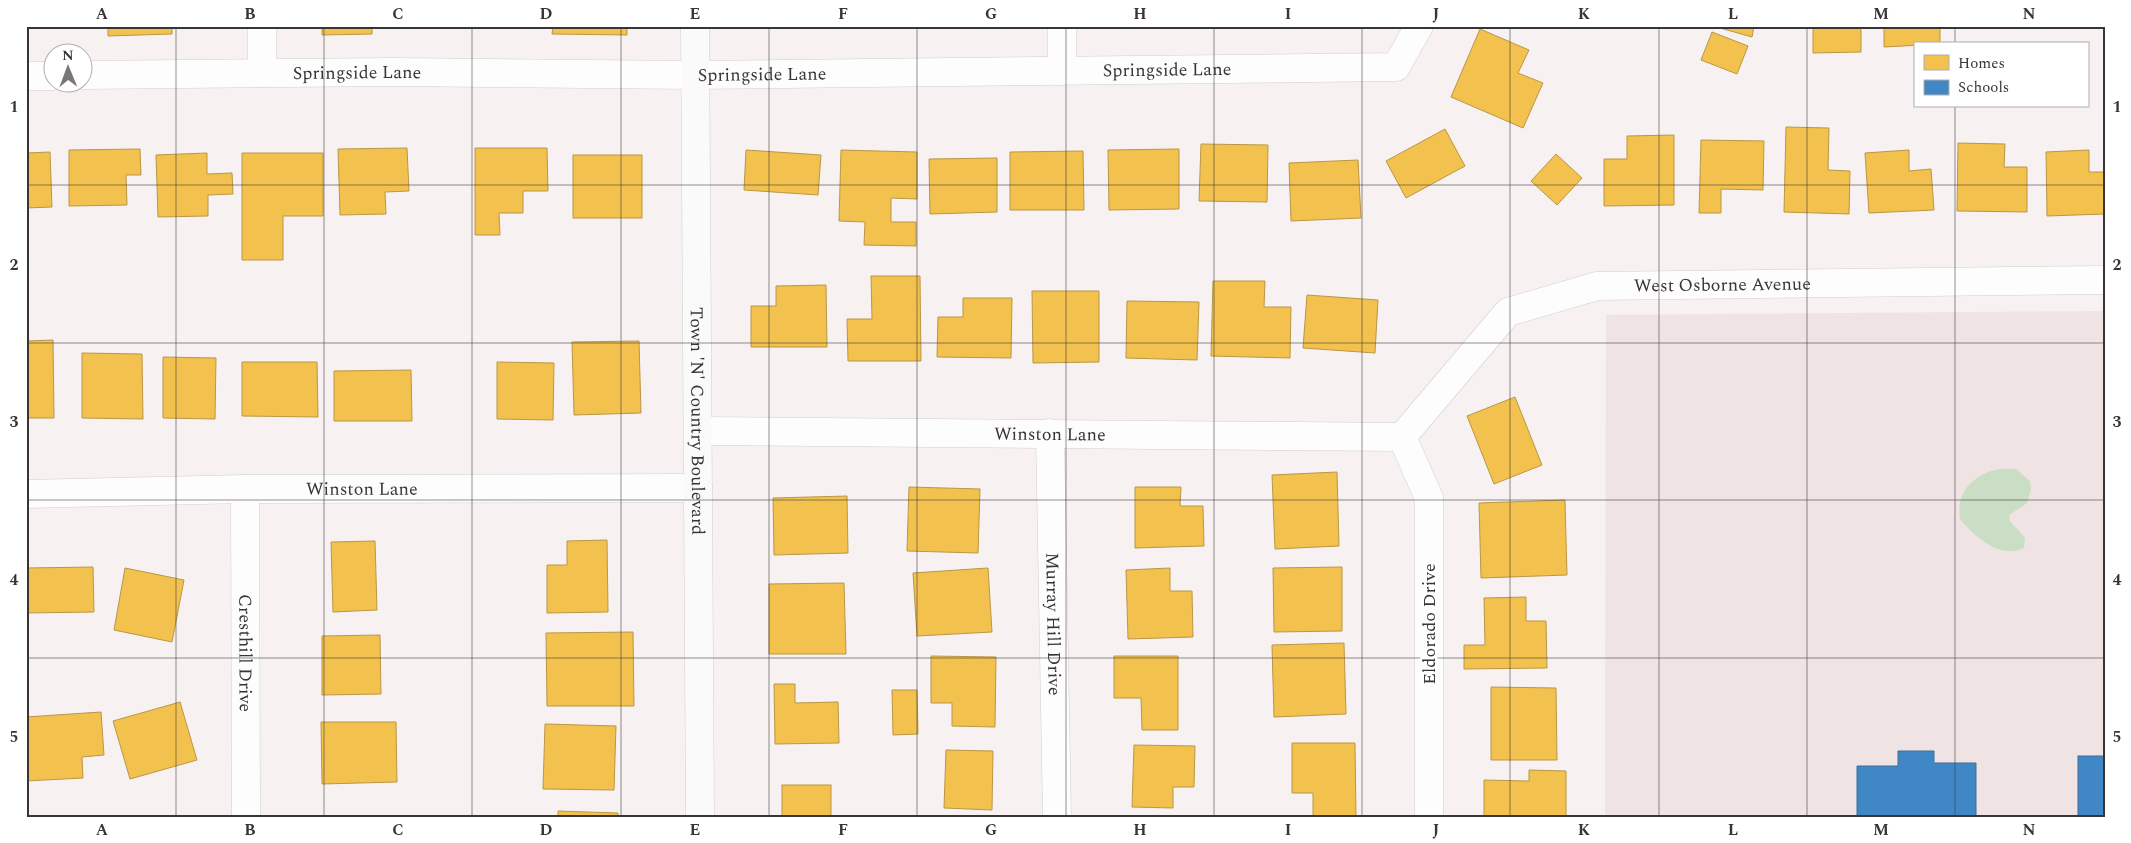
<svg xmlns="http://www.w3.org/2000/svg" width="2131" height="843" viewBox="0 0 2131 843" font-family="Spectral,serif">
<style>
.built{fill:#f0e3e3}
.green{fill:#caddc5}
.homes{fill:#f2c14e;stroke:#ba9746}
.schools{fill:#3f88c5;stroke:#3d6f9a}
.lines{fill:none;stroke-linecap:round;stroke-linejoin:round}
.street-casing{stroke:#d3cece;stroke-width:29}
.secondary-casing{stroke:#d3cece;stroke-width:29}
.street{stroke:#fefdfd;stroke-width:28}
.secondary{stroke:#fbfafa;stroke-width:28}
.grid{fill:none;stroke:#393535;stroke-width:1;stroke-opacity:0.55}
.labels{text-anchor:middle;stroke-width:5;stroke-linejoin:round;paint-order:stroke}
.street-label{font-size:18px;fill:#393535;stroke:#fff}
.neatline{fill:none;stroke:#393535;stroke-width:2}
.grid-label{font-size:16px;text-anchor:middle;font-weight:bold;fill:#393535}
</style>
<rect width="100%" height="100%" fill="#f7f1f1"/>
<polygon class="built" points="2105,311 2105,817 1605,817 1606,315"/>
<path class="green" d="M 1999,469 L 2016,469 L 2030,481 L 2031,489 L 2027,503 L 2009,515 L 2010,521 L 2025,538 L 2024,548 C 2000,560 1974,536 1960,519 C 1956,491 1973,475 1999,469 Z"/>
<g class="homes">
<polygon points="108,26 172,26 172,34 108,36"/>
<polygon points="322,26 372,26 372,34 322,35"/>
<polygon points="553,26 627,26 627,35 552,34"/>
<polygon points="1713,26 1754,26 1752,37"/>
<polygon points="1813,26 1861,26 1861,52 1813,53"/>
<polygon points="1884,26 1940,26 1940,44 1884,47"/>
<polygon points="1480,29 1529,50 1518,73 1543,83 1523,128 1451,97"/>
<polygon points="1712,32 1748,46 1737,74 1701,60"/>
<polygon points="1786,127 1829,128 1828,170 1850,171 1849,214 1784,212"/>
<polygon points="1445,129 1465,166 1406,198 1386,161"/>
<polygon points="1674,135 1674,205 1604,206 1604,159 1627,159 1627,136"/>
<polygon points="1701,140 1764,141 1763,190 1721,189 1721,213 1699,213"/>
<polygon points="1958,143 2005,144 2004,167 2027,167 2027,212 1957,211"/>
<polygon points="1201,144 1268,145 1267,202 1199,201"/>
<polygon points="407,148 409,191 385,192 386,214 340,215 338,149"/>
<polygon points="475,148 547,148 548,191 523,191 523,213 499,213 500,235 475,235"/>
<polygon points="140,149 141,175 126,175 127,205 69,206 69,150"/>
<polygon points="1179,149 1179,209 1109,210 1108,150"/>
<polygon points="746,150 821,155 818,195 744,190"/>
<polygon points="841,150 917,152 917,199 891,198 891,222 916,222 916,246 864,245 865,222 839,221"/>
<polygon points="1909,150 1909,171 1931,169 1934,210 1869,213 1865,153"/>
<polygon points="2089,150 2089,172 2105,172 2105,214 2047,216 2046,152"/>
<polygon points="1083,151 1084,210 1010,210 1010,152"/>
<polygon points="50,152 52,207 26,208 26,153"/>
<polygon points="207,153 207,174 232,173 233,194 208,195 208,216 158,217 156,155"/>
<polygon points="242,153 323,153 323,216 283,216 283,260 242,260"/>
<polygon points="1556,154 1582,178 1557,205 1531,181"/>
<rect x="573" y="155" width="69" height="63"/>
<polygon points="997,158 997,212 930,214 929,159"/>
<polygon points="1358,160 1361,218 1291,221 1289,163"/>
<polygon points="871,276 920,276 921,361 848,361 847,319 872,319"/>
<polygon points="1213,281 1265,281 1264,307 1291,307 1290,358 1211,356"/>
<polygon points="826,285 827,347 751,347 751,306 776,306 776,286"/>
<polygon points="1032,291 1099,291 1099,362 1033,363"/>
<polygon points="1307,295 1378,300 1375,353 1303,348"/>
<polygon points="963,298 1012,298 1011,358 937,357 938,317 963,317"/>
<polygon points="1127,301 1199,302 1197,360 1126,358"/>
<polygon points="53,340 54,418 26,418 26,341"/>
<polygon points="639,341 641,413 574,415 572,342"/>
<polygon points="82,353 142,354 143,419 82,418"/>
<polygon points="163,357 216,358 215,419 163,418"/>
<polygon points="242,362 317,362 318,417 242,416"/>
<polygon points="497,362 554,363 553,420 497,419"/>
<polygon points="411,370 412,421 334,421 334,371"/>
<polygon points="1515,397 1542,465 1494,484 1467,416"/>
<polygon points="1337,472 1339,546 1275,549 1272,475"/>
<polygon points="909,487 980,489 978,553 907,551"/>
<polygon points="1135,487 1181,487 1180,506 1203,506 1204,546 1135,548"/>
<polygon points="847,496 848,553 774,555 773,498"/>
<polygon points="1565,500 1567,575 1481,578 1479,503"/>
<polygon points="607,540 608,612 547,613 547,565 567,565 567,541"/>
<polygon points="375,541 377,610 333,612 331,542"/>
<polygon points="93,567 94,612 26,613 26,568"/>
<polygon points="1342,567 1342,631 1274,632 1273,568"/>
<polygon points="125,568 184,580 172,642 114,630"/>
<polygon points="988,568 992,632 917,636 913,573"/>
<polygon points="1170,568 1170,591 1192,591 1193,637 1128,639 1126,570"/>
<polygon points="844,583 846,654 769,654 769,584"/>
<polygon points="1526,597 1526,621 1546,621 1547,668 1464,669 1464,645 1485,645 1484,598"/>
<polygon points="633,632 634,706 547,706 546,633"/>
<polygon points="380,635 381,694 322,695 322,636"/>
<polygon points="1344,643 1346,714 1274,717 1272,645"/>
<polygon points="931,656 996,657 995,727 952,726 952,703 931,703"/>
<polygon points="1114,656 1178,656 1178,730 1142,730 1141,698 1114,698"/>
<polygon points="774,684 795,684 795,703 838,702 839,743 775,744"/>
<polygon points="1491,687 1556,688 1557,760 1491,760"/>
<polygon points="892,690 917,690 918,734 893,735"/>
<polygon points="180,702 197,760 130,779 113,721"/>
<polygon points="101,712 104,755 82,757 83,778 26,781 26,717"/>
<polygon points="321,722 396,722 397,782 322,784"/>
<polygon points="545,724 616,726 614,790 543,789"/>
<polygon points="1292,743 1355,743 1356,817 1313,817 1313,793 1292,793"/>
<polygon points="1134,745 1195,746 1194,787 1173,787 1173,808 1132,807"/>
<polygon points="946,750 993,751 992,810 944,808"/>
<polygon points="1529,770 1566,771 1566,817 1484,817 1484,780 1529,781"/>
<rect x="782" y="785" width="49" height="32"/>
<polygon points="558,811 618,813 618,817 558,817"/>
</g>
<g class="schools">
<polygon points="1898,751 1934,751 1934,763 1976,763 1976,817 1857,817 1857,766 1898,766"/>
<rect x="2078" y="756" width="27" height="61"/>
</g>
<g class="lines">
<g class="street-casing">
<g id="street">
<polyline points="262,26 262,73"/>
<polyline points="1062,26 1062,71"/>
<path id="s1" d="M 82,75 L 394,72 L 696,75 L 1396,67 L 1419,26"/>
<polyline points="26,76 52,76"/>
<path id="s2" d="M 698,431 L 1402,437"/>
<path id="s3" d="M 1050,433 L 1057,817"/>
<path id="s4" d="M 1402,437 L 1508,312 L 1597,286 L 2105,280"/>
<polyline points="1402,437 1429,498 1429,817"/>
<path id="s5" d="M 245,489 L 246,817"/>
<path id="s6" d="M 26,494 L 245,489 L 698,488"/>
</g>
</g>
<g class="secondary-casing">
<g id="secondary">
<path id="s7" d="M 695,26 L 700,817"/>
</g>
</g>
<use href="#street" class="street"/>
<use href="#secondary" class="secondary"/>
</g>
<path class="grid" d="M 176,26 L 176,817M 324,26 L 324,817M 472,26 L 472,817M 621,26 L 621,817M 769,26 L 769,817M 917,26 L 917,817M 1066,26 L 1066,817M 1214,26 L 1214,817M 1362,26 L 1362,817M 1510,26 L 1510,817M 1659,26 L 1659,817M 1807,26 L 1807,817M 1955,26 L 1955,44M 1955,106 L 1955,817M 26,185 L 2105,185M 26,343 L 2105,343M 26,500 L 2105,500M 26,658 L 2105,658"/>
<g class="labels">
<g class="street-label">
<text dy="6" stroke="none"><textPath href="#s1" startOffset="1085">Springside Lane</textPath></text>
<text dy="6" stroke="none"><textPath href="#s1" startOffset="275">Springside Lane</textPath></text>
<text dy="6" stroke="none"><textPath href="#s1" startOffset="680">Springside Lane</textPath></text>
<text dy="6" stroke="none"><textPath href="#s4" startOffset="382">West Osborne Avenue</textPath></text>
<text dy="6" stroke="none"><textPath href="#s7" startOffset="395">Town 'N' Country Boulevard</textPath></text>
<text dy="6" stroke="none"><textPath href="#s2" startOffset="352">Winston Lane</textPath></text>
<text dy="6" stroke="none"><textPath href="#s6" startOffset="336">Winston Lane</textPath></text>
<text transform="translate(1429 624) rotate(-90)" y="6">Eldorado Drive</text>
<text dy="6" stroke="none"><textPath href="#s3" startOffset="191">Murray Hill Drive</textPath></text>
<text dy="6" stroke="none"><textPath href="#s5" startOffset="164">Cresthill Drive</textPath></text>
</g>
</g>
<rect width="2131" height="843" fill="none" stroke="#ffffff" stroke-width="55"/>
<rect x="1914" y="42" width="175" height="65" fill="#ffffff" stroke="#b0aeae"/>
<rect x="1924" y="55" width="25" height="15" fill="#f2c14e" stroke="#b0aeae"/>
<text x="1958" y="68" font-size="15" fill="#393535">Homes</text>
<rect x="1924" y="80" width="25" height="15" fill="#3f88c5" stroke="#b0aeae"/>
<text x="1958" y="92" font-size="15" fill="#393535">Schools</text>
<g transform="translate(68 68) rotate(359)"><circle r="24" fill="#ffffff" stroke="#b0aeae"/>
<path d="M0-4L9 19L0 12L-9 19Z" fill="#7c7777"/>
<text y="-8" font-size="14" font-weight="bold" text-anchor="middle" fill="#393535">N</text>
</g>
<rect x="28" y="28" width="2076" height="788" class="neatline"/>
<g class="grid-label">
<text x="102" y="19">A</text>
<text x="250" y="19">B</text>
<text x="398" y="19">C</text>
<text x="546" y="19">D</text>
<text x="695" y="19">E</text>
<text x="843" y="19">F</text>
<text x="991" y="19">G</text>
<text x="1140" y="19">H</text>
<text x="1288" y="19">I</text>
<text x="1436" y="19">J</text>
<text x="1584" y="19">K</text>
<text x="1733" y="19">L</text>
<text x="1881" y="19">M</text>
<text x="2029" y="19">N</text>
<text x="14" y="112">1</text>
<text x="2117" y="112">1</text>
<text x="14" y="270">2</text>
<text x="2117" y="270">2</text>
<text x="14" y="427">3</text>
<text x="2117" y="427">3</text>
<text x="14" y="585">4</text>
<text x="2117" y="585">4</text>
<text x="14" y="742">5</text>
<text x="2117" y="742">5</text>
<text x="102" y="835">A</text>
<text x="250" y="835">B</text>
<text x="398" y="835">C</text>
<text x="546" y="835">D</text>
<text x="695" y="835">E</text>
<text x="843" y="835">F</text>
<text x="991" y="835">G</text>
<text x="1140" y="835">H</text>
<text x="1288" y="835">I</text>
<text x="1436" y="835">J</text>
<text x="1584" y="835">K</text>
<text x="1733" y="835">L</text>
<text x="1881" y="835">M</text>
<text x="2029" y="835">N</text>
</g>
</svg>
